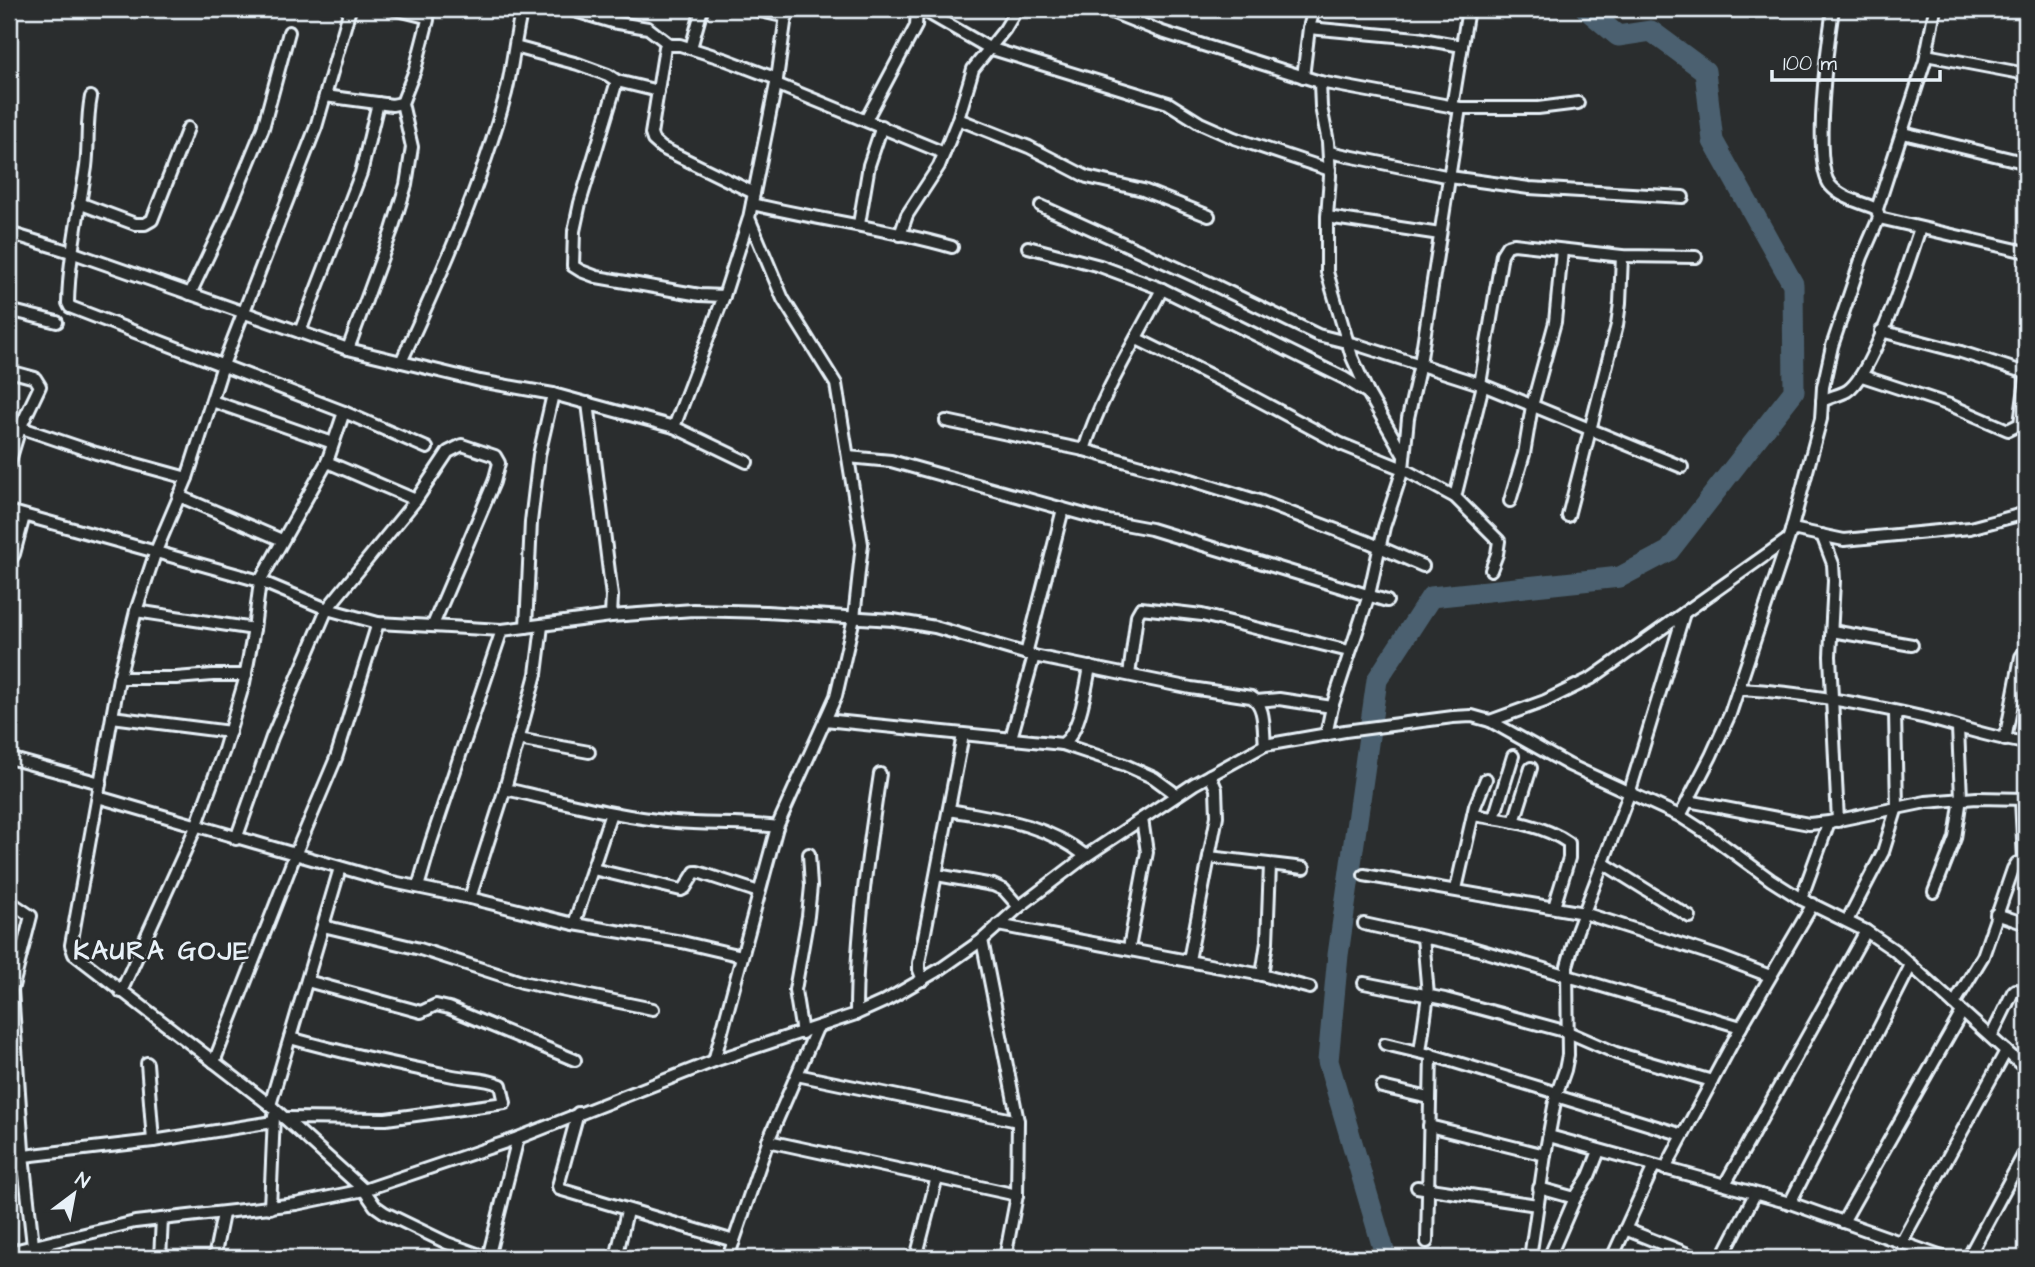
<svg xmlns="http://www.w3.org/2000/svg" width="2035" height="1267" viewBox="0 0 2035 1267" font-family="'Architects Daughter',sans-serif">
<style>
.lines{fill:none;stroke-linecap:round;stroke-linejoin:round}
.river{stroke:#4b616f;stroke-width:21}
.street-casing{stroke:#e8f1f8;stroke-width:16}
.street{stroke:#2a2d2e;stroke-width:10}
.labels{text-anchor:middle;stroke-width:5;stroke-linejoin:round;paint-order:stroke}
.district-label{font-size:26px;font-weight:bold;letter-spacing:2px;fill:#e8f1f8;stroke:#2a2d2e}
</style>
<rect width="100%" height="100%" fill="#2a2d2e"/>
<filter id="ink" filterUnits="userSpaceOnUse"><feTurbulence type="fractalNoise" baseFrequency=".0143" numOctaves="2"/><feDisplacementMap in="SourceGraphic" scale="14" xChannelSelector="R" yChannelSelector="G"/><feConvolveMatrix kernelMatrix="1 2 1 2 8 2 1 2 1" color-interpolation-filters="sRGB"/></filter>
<g filter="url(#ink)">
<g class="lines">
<polyline class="river" points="1386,1258 1328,1061 1338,955 1377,680 1431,597 1620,577 1669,551 1794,391 1793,284 1713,141 1705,71 1651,31 1618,36 1586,9"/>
<g class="street-casing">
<g id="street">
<polyline points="350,9 316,127 223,365 187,478 156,551 136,611 119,678 71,945 74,954 270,1105 364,1190 375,1206 385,1213 447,1243 488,1258"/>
<polyline points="394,9 426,17"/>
<polyline points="568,9 612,22 648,28 670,45 680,45 724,59 777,79"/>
<polyline points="752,9 787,17"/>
<polyline points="915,9 928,13 989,48 1168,103 1200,123 1234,138 1330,170"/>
<polyline points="1104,9 1162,32 1320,82 1460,108 1538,108 1578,103"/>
<path d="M 1833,9 C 1828,41 1812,162 1830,185 C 1842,199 1861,202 1877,209"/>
<polyline points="1309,28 1417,38 1462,46"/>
<polyline points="670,45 665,47 651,134 653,140 662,148 754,193"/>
<polyline points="515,47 578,64 608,75 617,81 658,91"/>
<polyline points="691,48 702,9"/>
<polyline points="1926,55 2026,74"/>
<polyline points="1303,77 1309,28 1314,9"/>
<polyline points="617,81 580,203 574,231 573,266 581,271 597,277 700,295 724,296"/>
<polyline points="1320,82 1321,107 1328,142 1330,176 1327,217 1327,272 1352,357 1368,393"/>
<polyline points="776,84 944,153"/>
<polyline points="325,96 392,105 402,103"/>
<path d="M 91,97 C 86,121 89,143 86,167 C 79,213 69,257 68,303 L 70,307 L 344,412 L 427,448"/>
<polyline points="1452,107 1468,9"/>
<polyline points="958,119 1029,147 1087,177 1143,190 1209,216"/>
<polyline points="866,120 916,26 917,9"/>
<polyline points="1903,133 2023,162"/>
<polyline points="1329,152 1450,177 1529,188 1683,197"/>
<polyline points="79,203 135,224 145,224 152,220 188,128"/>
<path d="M 752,204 C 819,220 887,228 952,247"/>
<polyline points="1041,206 1206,281 1318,335 1358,345 1480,384 1682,467"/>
<polyline points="1327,217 1440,234"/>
<polyline points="1879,218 2026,252"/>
<polyline points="859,224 869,165 882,126"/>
<polyline points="9,233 71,252 348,349 480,381 553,394 674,427 747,462"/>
<polyline points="900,235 907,215 939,166 958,119 973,69 1005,29 1017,9"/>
<polyline points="1028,247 1100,266 1162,289 1344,378 1368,393 1403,454"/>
<polyline points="190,294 225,220 263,128 289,32"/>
<polyline points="9,310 57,322"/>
<polyline points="1881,331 1961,352 2026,373"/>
<polyline points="300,332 361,173 378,103"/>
<polyline points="1137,339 1234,387 1341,444 1403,469 1455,497 1499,541 1497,554 1491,570"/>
<polyline points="348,349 392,230 406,185 412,147 402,103 415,70 428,20 427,9"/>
<path d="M 401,362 C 440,278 482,183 506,93 C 513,65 515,36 522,9"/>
<polyline points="9,371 35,378 40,386 20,428 9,464"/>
<polyline points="1862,376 1950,405 2008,430 2020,424 2026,379"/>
<polyline points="1480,384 1502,254 1507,246 1514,244 1622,256 1696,257"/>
<polyline points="212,401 333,443"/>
<path d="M 1822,401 C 1830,397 1840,395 1847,391 C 1873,375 1909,261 1920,228"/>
<polyline points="588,403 612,596 611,616"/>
<polyline points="946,421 1084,450 1191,480 1262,502 1368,542 1423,566"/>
<polyline points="9,427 25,429 96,453 187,478"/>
<polyline points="674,427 724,296 749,218"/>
<path d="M 1084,450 C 1102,392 1135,343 1162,289"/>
<polyline points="848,457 891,461 1103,520 1151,529 1387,601"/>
<polyline points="327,462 416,500"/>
<polyline points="179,496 282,540"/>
<polyline points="1455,497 1483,385"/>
<polyline points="1510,501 1524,454 1532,406 1555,322 1562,250"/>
<path d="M 9,511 L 260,581 L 327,609 L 378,623 L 502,630 L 611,616 L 693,610 L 766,612 L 893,620 L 935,627 L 1034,656 L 1191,688 L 1251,697 C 1266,705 1263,729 1265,745"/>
<polyline points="1568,516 1617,325 1620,303 1622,256"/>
<polyline points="1791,531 1797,530 1844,540 1970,528 2026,513"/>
<polyline points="1822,535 1833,564 1834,581 1830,656 1838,821"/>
<polyline points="9,561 14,554 24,516"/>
<polyline points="136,611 254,629"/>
<polyline points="526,627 531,522 539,455 553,394"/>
<polyline points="1832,631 1912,645"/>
<polyline points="1026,654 1063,509"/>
<polyline points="1129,675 1137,615 1141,608 1202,615 1349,651"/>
<polyline points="119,678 176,678 213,675 246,675"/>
<path d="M 1739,689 C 1801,692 1866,704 1926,718 C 1960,727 1992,738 2026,743"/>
<polyline points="1257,701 1279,699 1332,707"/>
<polyline points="112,717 230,732"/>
<polyline points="825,720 1062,744 1125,765 1154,778 1177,795"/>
<polyline points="1490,721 1545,701 1592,678 1787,540"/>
<polyline points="1326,735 1332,707 1369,595 1384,527 1403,469 1408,418 1420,364 1460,108"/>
<polyline points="1011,738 1034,656"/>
<polyline points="518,739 589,752"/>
<polyline points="2005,740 2021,657 2026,650"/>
<path d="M 1062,744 C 1080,734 1086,687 1090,667"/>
<polyline points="9,758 100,783"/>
<path d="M 505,789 C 561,801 617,817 675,822 C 709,825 743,822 777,827"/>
<polyline points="98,797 388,881 470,898 574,924 682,942 742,956"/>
<polyline points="2021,799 2024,860"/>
<polyline points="1688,801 1809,824 1829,822 1926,802 1977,798 2026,799"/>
<path d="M 949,810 C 1001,819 1044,823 1086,856"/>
<path d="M 1473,815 C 1506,820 1542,824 1569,843 L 1569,858 L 1554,907"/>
<polyline points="1680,816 1711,756 1730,714 1791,531 1821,419 1823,387 1832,346 1862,257 1879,218 1877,209 1925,61 1935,9"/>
<polyline points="1494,818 1513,756"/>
<polyline points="1514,822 1531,768"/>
<polyline points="236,839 272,737 327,609 416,500 448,452 462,445 495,456 499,463 494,482 433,625"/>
<polyline points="1209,857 1304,868"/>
<polyline points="1603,863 1690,917"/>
<polyline points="593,869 681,890 685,888 695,872 698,872 759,892"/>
<polyline points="937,875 993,885 1004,890 1019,907"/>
<polyline points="1364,875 1584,913 1720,957 1770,976"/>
<polyline points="418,887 431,842 502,630"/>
<polyline points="1456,889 1475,806 1486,779"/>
<polyline points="1934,892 1955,838 1961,798 1958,728"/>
<polyline points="470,898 505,789 536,674 542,626"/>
<polyline points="1801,899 1829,822"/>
<polyline points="9,901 31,916 12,990 24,1165 33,1245 32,1258"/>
<polyline points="1996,914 2026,924"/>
<polyline points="1847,921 1883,852 1897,807 1895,713"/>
<polyline points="574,924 611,813"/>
<polyline points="1364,924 1469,947 1741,1027"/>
<polyline points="998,925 1262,975 1310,988"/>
<polyline points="323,926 420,949 522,982 653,1009"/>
<polyline points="982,940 1018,1121 1017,1195 1005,1258"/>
<polyline points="1129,948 1147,852 1142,819"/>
<polyline points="1189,960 1217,816 1216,789 1210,775"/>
<polyline points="1262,975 1267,942 1270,865"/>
<polyline points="923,980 919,970 919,963 963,735"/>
<polyline points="307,981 421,1012 436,1005 449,1008 575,1060"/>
<polyline points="1364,983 1445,999 1568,1032 1616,1053 1712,1081"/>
<polyline points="121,992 196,827 224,750 244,683 254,629 260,581 327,462 344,412"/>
<polyline points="1954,1004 1983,956 2013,869 2017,863 2026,860"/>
<path d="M 856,1014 C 856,934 868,853 880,774"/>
<polyline points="802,1033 795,990 808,916 811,886 809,854"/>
<polyline points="1991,1037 2013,992 2015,990 2026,993"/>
<polyline points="1385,1044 1435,1056 1557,1093"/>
<polyline points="1420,1052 1428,995 1423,937"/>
<polyline points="714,1061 777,827 836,696 854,618 862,544 836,384 783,299 749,218 777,79 787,9"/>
<polyline points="214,1062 295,855 336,758 378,623"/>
<polyline points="147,1063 153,1141"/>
<polyline points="797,1075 1018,1121"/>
<polyline points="1382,1087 1429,1098"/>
<polyline points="1556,1096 1683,1135"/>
<polyline points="270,1105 340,868"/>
<polyline points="578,1113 558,1186 559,1189 734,1241"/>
<path d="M 284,1118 L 386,1119 L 505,1103 L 501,1085 C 486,1078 469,1079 453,1076 C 398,1065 344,1053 290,1038"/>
<polyline points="1429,1126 1545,1155"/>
<polyline points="1549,1136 1790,1203 1945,1258"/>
<polyline points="768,1141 1017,1195"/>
<polyline points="24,1156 153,1141 273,1122"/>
<polyline points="9,1166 24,1165"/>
<polyline points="1665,1169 1741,1027 1813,904"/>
<polyline points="1725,1184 1866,931"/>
<polyline points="1417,1187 1537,1205"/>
<polyline points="1539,1188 1575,1198 1589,1176 1599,1151"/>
<polyline points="1790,1203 1911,965"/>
<polyline points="270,1208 274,1116"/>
<polyline points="1843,1222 1962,1012"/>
<polyline points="1625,1229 1698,1258"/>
<polyline points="1427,1242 1431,1054"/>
<polyline points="1901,1243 2006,1051"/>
<polyline points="9,1252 135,1222 296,1204 364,1190 518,1138 714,1061 856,1014 885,1001 942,968 982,940 1019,907 1086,856 1194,784 1265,745 1345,731 1453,717 1472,716 1490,721 1569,765 1680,816 1708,834 1771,880 1801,899 1866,931 1894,950 2026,1069"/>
<polyline points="160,1258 162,1219"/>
<polyline points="214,1258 223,1214"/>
<polyline points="488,1258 518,1138"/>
<polyline points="616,1258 627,1211"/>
<polyline points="728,1258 768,1141 817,1028"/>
<polyline points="916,1258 937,1177"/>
<polyline points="1530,1258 1545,1155 1556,1096 1565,1070 1568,1055 1567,966 1577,931 1629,794 1684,613"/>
<polyline points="1549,1258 1575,1198"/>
<polyline points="1612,1258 1654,1166"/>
<polyline points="1722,1258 1755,1194"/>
<polyline points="1968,1258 2026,1150"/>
</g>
</g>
<use href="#street" class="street"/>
</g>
</g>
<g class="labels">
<g class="district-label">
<text x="162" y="959">KAURA GOJE</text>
</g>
</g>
<rect width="2035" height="1267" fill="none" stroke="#2a2d2e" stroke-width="35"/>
<rect x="18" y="18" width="2000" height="1232" fill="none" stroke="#e8f1f8" stroke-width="2.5" filter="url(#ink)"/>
<g transform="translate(74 1194) rotate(32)" stroke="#2a2d2e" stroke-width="5" paint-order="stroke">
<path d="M0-5L12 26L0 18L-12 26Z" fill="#e8f1f8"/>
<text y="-10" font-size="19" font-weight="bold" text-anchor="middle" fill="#e8f1f8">N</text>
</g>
<path d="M1772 70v10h168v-10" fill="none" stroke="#e8f1f8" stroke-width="3.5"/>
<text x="1783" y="70" font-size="21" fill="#e8f1f8" stroke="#2a2d2e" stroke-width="5" paint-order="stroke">100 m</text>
</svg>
